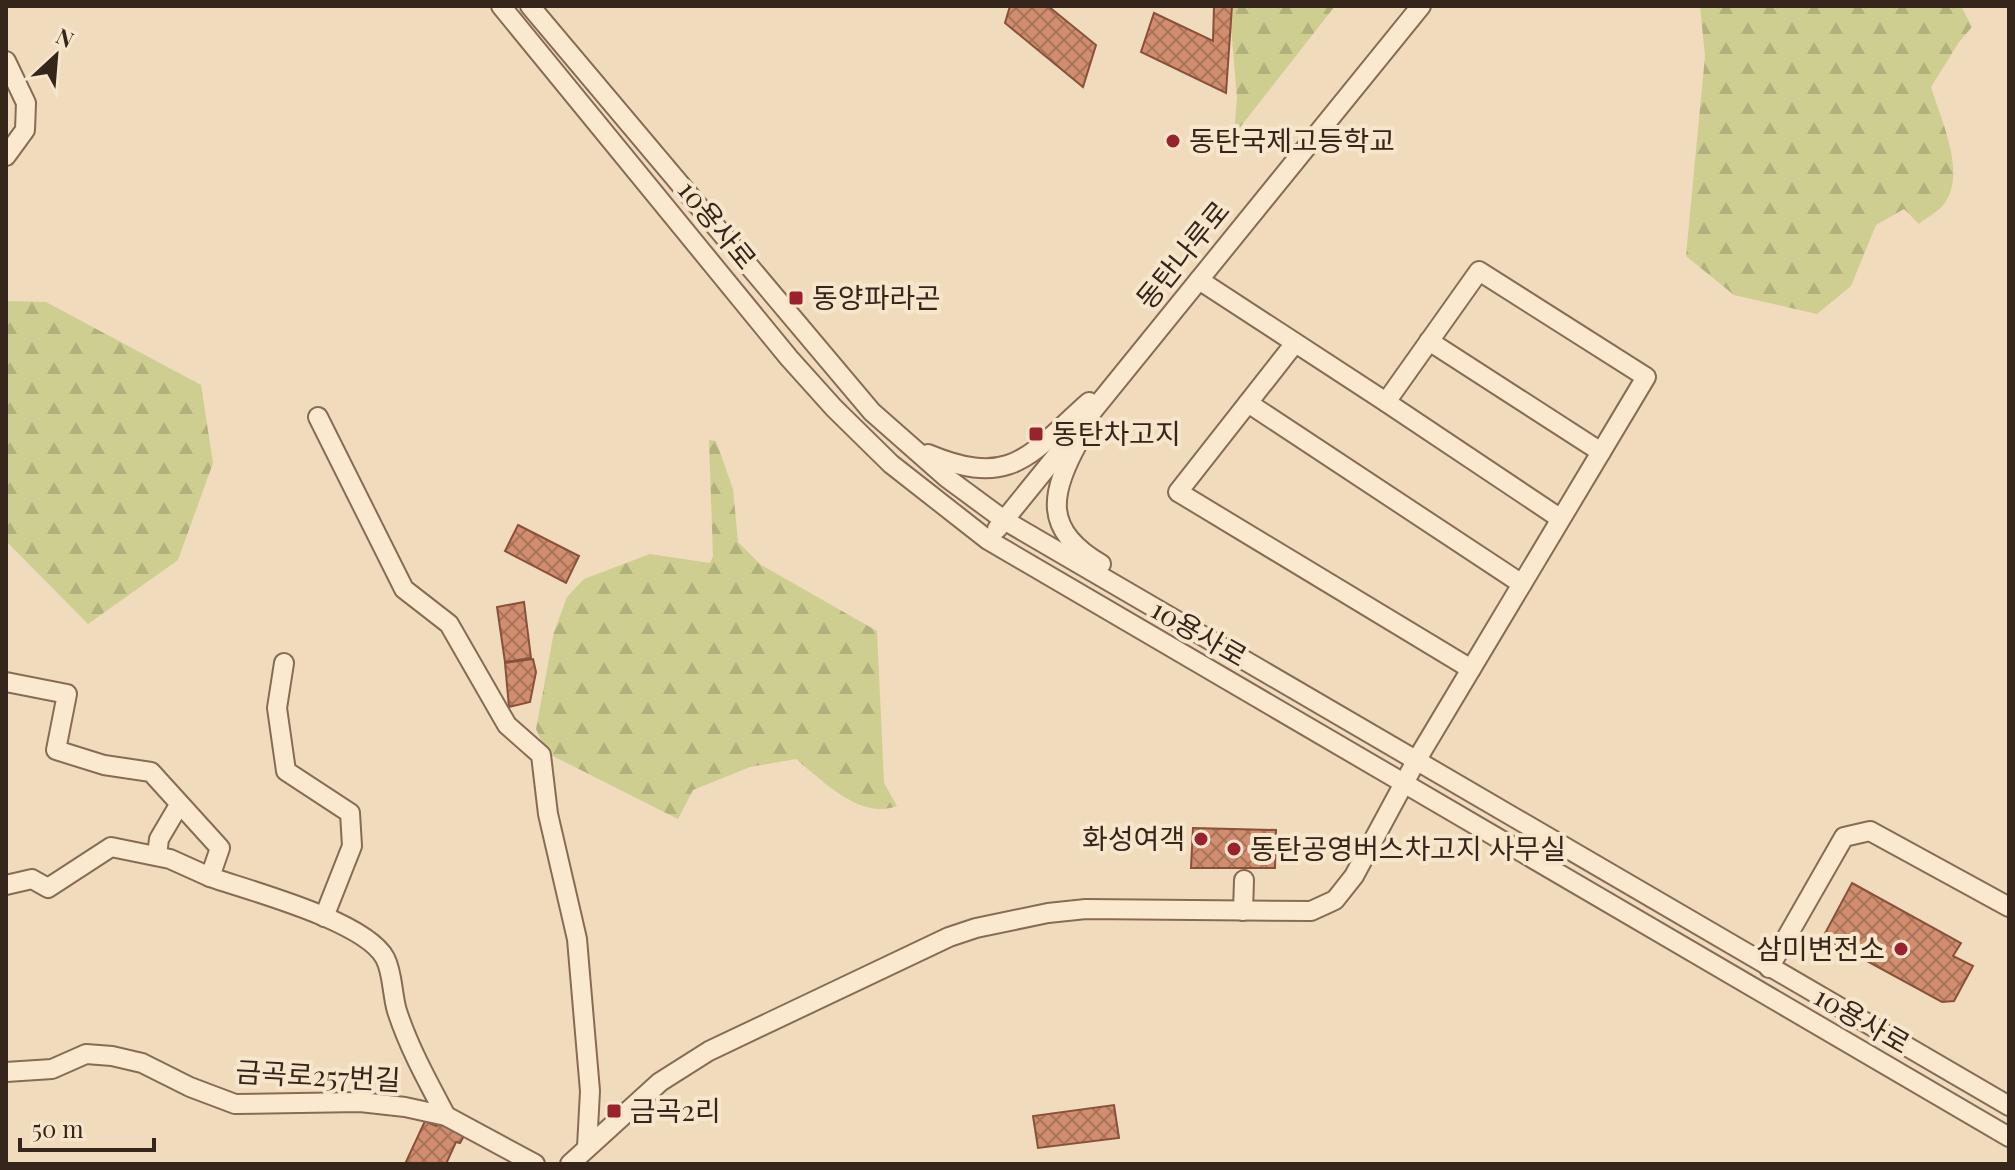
<svg xmlns="http://www.w3.org/2000/svg" width="2015" height="1170" viewBox="0 0 2015 1170" font-family="'Playfair Display','Noto Sans KR',serif">
<style>
.forest{fill:url(#forest-firs)}
.building{fill:url(#building-cross-hatch);stroke:#895139;stroke-width:2}
.lines{fill:none;stroke-linecap:round;stroke-linejoin:round}
.minor-casing{stroke:#886b55;stroke-width:22}
.minor{stroke:#fbe9cf;stroke-width:18}
.poi-dot{fill:#9a212e;stroke:#f7e6cc;stroke-width:3}
.labels{text-anchor:middle;stroke-width:8;stroke-linejoin:round;paint-order:stroke}
.poi-label{font-size:28px;fill:#36251a;stroke:#f7e6cc;text-anchor:start}
.street-label{font-size:28px;fill:#36251a;stroke:#f7e6cc}
</style>
<defs>
<pattern id="forest-firs" width="22" height="20" patternUnits="userSpaceOnUse" patternTransform="scale(2)"><rect width="22" height="20" fill="#cdce90"/><path d="M5 1l3.5 6h-7zM16 11l3.5 6h-7z" fill="#b1b17c"/></pattern>
<pattern id="building-cross-hatch" width="8" height="8" patternUnits="userSpaceOnUse" patternTransform="scale(2)"><rect width="8" height="8" fill="#d08e6f"/><path d="M0 0l8 8M0 8l8-8" fill="none" stroke="#aa745a"/></pattern>
</defs>
<rect width="100%" height="100%" fill="#f0dbbc"/>
<g class="forest">
<polygon points="1233,6 1335,6 1234,135 1237,98 1231,27"/>
<path d="M 1700,6 L 1961,6 L 1972,27 L 1959,42 L 1931,87 C 1941,120 1967,173 1944,204 C 1938,212 1926,218 1919,224 L 1904,209 L 1876,225 L 1851,286 L 1817,314 L 1734,295 L 1686,256 L 1705,56 Z"/>
<polygon points="6,301 46,302 201,385 213,463 178,560 88,624 6,541"/>
<path d="M 709,440 L 716,441 L 733,489 L 738,542 L 761,565 L 877,631 L 884,783 L 897,806 C 860,820 823,781 796,759 L 750,767 L 693,790 L 678,819 L 547,753 L 536,729 L 554,632 L 567,597 L 584,579 L 650,554 L 710,563 L 713,556 Z"/>
</g>
<g class="building">
<polygon points="1010,6 1048,6 1096,45 1083,87 1005,23"/>
<polygon points="1214,6 1232,6 1226,93 1141,52 1154,13 1213,41"/>
<polygon points="518,525 579,556 566,583 505,551"/>
<polygon points="524,602 531,658 505,662 497,607"/>
<polygon points="533,659 536,672 530,702 509,707 505,663"/>
<polygon points="1193,828 1276,830 1275,868 1191,868"/>
<polygon points="1852,883 1961,943 1953,956 1973,966 1954,1001 1942,1002 1823,937"/>
<polygon points="1114,1105 1119,1138 1038,1148 1033,1116"/>
<polygon points="425,1121 436,1126 438,1122 465,1134 460,1143 456,1142 446,1164 405,1164"/>
</g>
<g class="lines">
<g class="minor-casing">
<g id="minor">
<polyline points="501,6 789,358 834,408 891,464 988,540 2009,1137"/>
<polyline points="530,6 872,412 947,478 1004,520 2009,1106"/>
<polyline points="6,61 26,103 25,130 6,156"/>
<polyline points="1199,280 1386,402"/>
<polyline points="1429,341 1601,452"/>
<polyline points="1295,343 1178,492 1471,669"/>
<polyline points="1248,403 1522,584"/>
<polyline points="318,417 404,589 449,624 507,725 541,755 548,814 577,939 590,1091 587,1147"/>
<path d="M 1079,441 C 1050,493 1042,530 1101,564"/>
<path d="M 928,454 C 1012,489 1029,455 1089,402"/>
<polyline points="997,529 1421,6"/>
<polyline points="284,663 277,708 286,771 350,813 352,846 324,917"/>
<path d="M 6,682 L 67,694 L 56,750 L 104,765 L 151,772 L 220,848 L 210,877 C 251,891 365,921 385,958 C 393,973 392,995 397,1011 C 409,1048 428,1082 446,1116"/>
<polyline points="157,855 159,839 179,805"/>
<polyline points="6,885 32,879 48,888 111,847 170,859 210,877"/>
<polyline points="1243,911 1244,880"/>
<polyline points="1769,968 1844,837 1870,831 2009,907"/>
<polyline points="6,1072 52,1069 86,1054 112,1056 142,1063 190,1087 235,1104 360,1102 405,1107 446,1116 535,1164"/>
<polyline points="570,1164 660,1082 709,1051 949,937 976,928 1048,913 1086,909 1311,911 1335,900 1354,876 1416,761 1646,377 1479,271 1386,402 1561,519"/>
</g>
</g>
<use href="#minor" class="minor"/>
</g>
<g class="poi-dot">
<circle cx="1173" cy="141" r="8"/>
<rect x="788" y="290" width="16" height="16" rx="4"/>
<rect x="1028" y="426" width="16" height="16" rx="4"/>
<circle cx="1201" cy="839" r="8"/>
<circle cx="1234" cy="849" r="8"/>
<circle cx="1901" cy="949" r="8"/>
<rect x="606" y="1103" width="16" height="16" rx="4"/>
</g>
<g class="labels">
<g class="poi-label">
<text x="1189" y="151">동탄국제고등학교</text>
<text x="812" y="308">동양파라곤</text>
<text x="1052" y="444">동탄차고지</text>
<text x="1185" y="849" text-anchor="end">화성여객</text>
<text x="1250" y="859">동탄공영버스차고지 사무실</text>
<text x="1885" y="959" text-anchor="end">삼미변전소</text>
<text x="630" y="1121">금곡2리</text>
</g>
<g class="street-label">
<text transform="translate(717 225) rotate(51)" y="10">10용사로</text>
<text transform="translate(1183 255) rotate(-51)" y="10">동탄나루로</text>
<text transform="translate(1199 633) rotate(30)" y="10">10용사로</text>
<text transform="translate(1862 1020) rotate(30)" y="10">10용사로</text>
<text transform="translate(318 1076) rotate(3)" y="10">금곡로257번길</text>
</g>
</g>
<rect width="2015" height="1170" fill="none" stroke="#36251a" stroke-width="16"/>
<g transform="translate(56 56) rotate(26)" stroke="#f7e6cc" stroke-width="6" paint-order="stroke">
<path d="M0-6L14 30L0 20L-14 30Z" fill="#36251a"/>
<text y="-12" font-size="22" font-weight="bold" text-anchor="middle" fill="#36251a">N</text>
</g>
<path d="M20 1138v12h134v-12" fill="none" stroke="#36251a" stroke-width="4"/>
<text x="32" y="1138" font-size="24" fill="#36251a" stroke="#f7e6cc" stroke-width="6" paint-order="stroke">50 m</text>
</svg>
